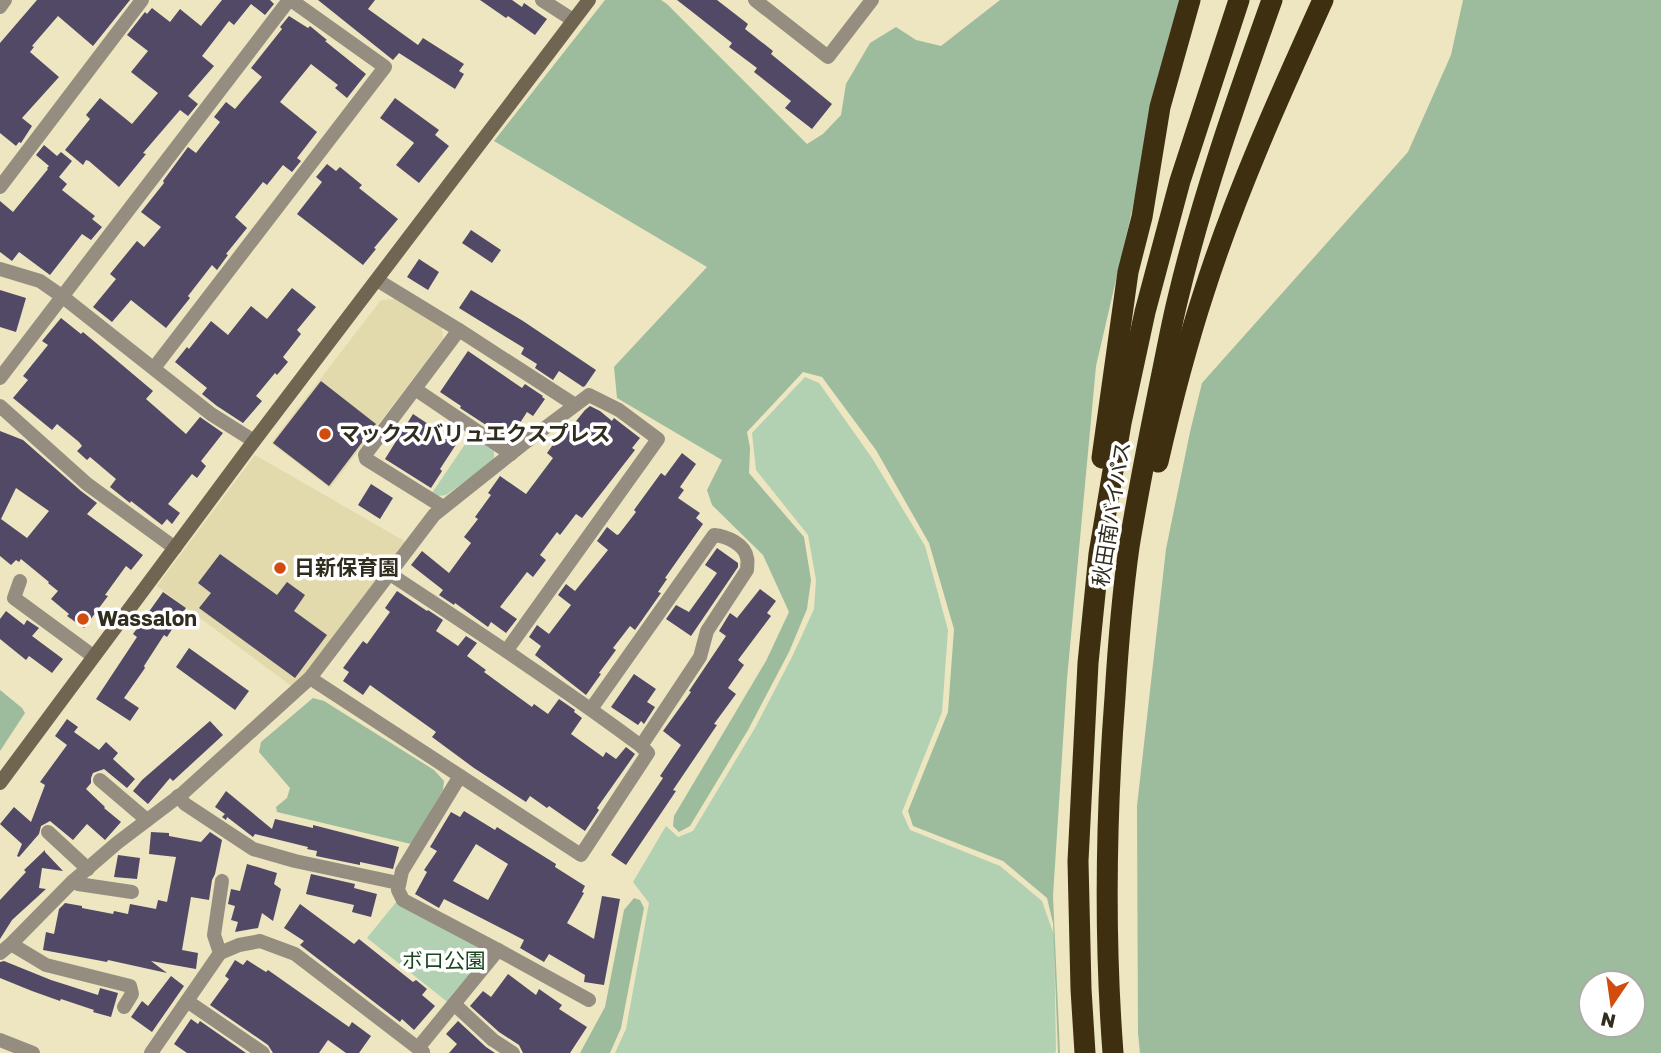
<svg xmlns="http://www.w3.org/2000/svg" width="1661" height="1053" viewBox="0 0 1661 1053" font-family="'Golos Text','Noto Sans JP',sans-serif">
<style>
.built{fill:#e2d9ac}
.green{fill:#b2d0b2}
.forest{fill:#9dbb9d;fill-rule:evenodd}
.building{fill:#524967;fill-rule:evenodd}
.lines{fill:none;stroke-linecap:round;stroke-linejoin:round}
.street{stroke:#958e80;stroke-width:14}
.secondary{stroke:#706550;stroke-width:14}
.highway{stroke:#3e2f11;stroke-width:21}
.poi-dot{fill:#d24c10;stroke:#fff;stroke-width:2.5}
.labels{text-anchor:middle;stroke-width:7;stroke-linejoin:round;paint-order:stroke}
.poi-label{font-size:21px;font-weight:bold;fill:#302d1f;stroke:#fff;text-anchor:start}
.street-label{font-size:21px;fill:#302d1f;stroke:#fff}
.park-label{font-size:21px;fill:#19461d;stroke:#fff}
</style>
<rect width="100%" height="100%" fill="#ede6c0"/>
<g class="built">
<polygon points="395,299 442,327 443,339 330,488 271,443 381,300"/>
<polygon points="255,455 406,542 404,549 294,688 157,586"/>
</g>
<g class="green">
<polygon points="805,377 819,383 872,458 925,546 948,630 942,712 902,812 910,830 1000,866 1042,901 1054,935 1056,1051 1055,1053 615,1053 626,1029 649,903 633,882 666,826 678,837 693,831 755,728 793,655 814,609 816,580 808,535 756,470 752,433"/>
<polygon points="472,434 494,448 494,461 446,495 438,496 432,493"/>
<polygon points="397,901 485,949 486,959 450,1004 367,938"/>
</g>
<g class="forest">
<polygon points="605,0 661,0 667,4 807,144 823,134 841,115 846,84 870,43 896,27 916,40 941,46 1000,0 1180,0 1169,37 1129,224 1096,366 1067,679 1053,896 1060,1053 1058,1053 1053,923 1047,898 1003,861 913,826 908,811 948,712 954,629 929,543 876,450 822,377 803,372 747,432 750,448 749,473 804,537 811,580 807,609 789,652 748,730 690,826 679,832 673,826 674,816 766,661 789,612 763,555 712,505 707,490 722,460 617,398 614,367 707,267 494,141"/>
<path d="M 1463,0 L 1661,0 L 1661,1053 L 1140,1053 L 1138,1033 L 1137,806 L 1166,549 L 1190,432 L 1202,383 L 1408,152 L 1451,55 ZM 1591,983 L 1633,983 L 1633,1025 L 1591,1025 Z"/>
<polygon points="0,690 22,708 25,713 0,751"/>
<polygon points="313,698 324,701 434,770 444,781 443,790 411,844 277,812 276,807 287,798 290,788 259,752 261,742"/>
<polygon points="634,898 640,900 644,908 621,1028 610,1053 580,1053 605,1007 624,910"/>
</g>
<g class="building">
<polygon points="37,0 130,0 93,46 58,16 32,46 34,47 30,52 59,77 22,118 32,126 21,143 19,142 16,146 0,133 0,43"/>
<polygon points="222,0 270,0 274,4 265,15 251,4 234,25 229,21 202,56 214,66 188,96 198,104 188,116 180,110 143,153 146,154 119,187 89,161 86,160 83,165 65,150 90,119 86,115 100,98 132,124 158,93 131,72 148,51 127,35 145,12 147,14 152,8 170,22 180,9 201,26"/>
<polygon points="318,0 375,0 368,9 418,45 423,38 464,64 459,71 464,74 455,89 399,53 393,60"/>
<polygon points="480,0 512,0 522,7 524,3 547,19 535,35 508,16 506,18"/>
<polygon points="677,0 717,0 748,24 745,29 773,51 771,54 832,104 812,129 785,108 791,101 754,72 757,68 729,47 732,43"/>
<polygon points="289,16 308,28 310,26 327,40 325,41 366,74 347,98 335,88 338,85 311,64 280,102 317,132 297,158 301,161 292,172 283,165 267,185 263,182 235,217 247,228 226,254 228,255 217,270 212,265 188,296 190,298 166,328 131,300 112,322 93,307 116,279 110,274 137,241 144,247 161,227 141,212 164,183 163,181 188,147 196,153 220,122 214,117 226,102 235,109 262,77 251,68 282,29 280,27"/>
<polygon points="395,98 439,130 435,135 449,146 419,183 396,165 414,143 413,142 380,118"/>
<polygon points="44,145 57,156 61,152 72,161 59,177 67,184 62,190 95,216 92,219 102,227 91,240 82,234 50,275 19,252 12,261 0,252 0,201 13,212 48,169 47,168 49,166 36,155"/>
<polygon points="327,164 336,171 340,167 362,185 359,188 398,219 374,248 376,249 363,265 297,214 322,182 316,177"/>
<polygon points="471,230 501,250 492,263 462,243"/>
<polygon points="419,259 439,272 428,290 407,277"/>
<polygon points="292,288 316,307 297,330 301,334 283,357 288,362 277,375 275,373 256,396 262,401 243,423 217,406 202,394 207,388 175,362 187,347 189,349 211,321 228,335 251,306 267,319"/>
<polygon points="0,290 26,298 16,332 0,327"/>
<polygon points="471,290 523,321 596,370 585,386 583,387 559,371 553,380 535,368 537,364 521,354 524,348 459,308"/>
<polygon points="61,318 81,334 83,332 153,391 146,399 186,434 200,417 223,433 201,461 206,466 197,478 192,474 168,504 180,513 172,524 167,519 162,525 131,501 130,503 110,487 116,479 90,457 87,460 77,451 82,446 79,442 57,424 52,430 13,398 28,380 23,376 48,345 42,341"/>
<polygon points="468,351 522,388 525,384 543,396 542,397 545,399 533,416 527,412 509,440 460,408 461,406 440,392"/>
<polygon points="321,381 376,424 329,486 273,443"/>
<polygon points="590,406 600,411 612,421 614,418 640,438 632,448 635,450 582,518 576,514 560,535 557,532 540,555 546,560 533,577 527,572 500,607 517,619 506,633 491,622 488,627 455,603 454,605 439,595 443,590 411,565 422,551 449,573 471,543 464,537 478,519 475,517 491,495 488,493 500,476 526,494 553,458 547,453 557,439 560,441 585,410"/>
<polygon points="413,414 457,443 440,469 442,471 431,488 385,459"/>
<path d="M 0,431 L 23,440 L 81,491 L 97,503 L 87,514 L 143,555 L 131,570 L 126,566 L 105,595 L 108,596 L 84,628 L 67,616 L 69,614 L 51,599 L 58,591 L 48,583 L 49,582 L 21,559 L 19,562 L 16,560 L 11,565 L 0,556 ZM 16,488 L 49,511 L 27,538 L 1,519 Z"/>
<polygon points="682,453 696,464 680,487 684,490 678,498 700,513 696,518 703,524 665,578 667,579 658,592 661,593 635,630 630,626 613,648 616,650 599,673 601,674 586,695 535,655 541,646 529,637 537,625 549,634 571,605 558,595 566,584 575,591 608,550 597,541 607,527 617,535 619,534 636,512 634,510 661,473 665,476"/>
<polygon points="371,484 393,498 380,519 358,505"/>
<polygon points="717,548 738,563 738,567 691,636 666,619 676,605 689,612 717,573 705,565"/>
<polygon points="220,554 277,595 287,582 305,595 294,611 327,635 295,678 199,608 211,593 198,583"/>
<polygon points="760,589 776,601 767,613 771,616 738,660 744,665 728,688 736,694 714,724 717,725 673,790 676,791 626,865 611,855 663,778 660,776 681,745 663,731 691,692 689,691 726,636 719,631 730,613 737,618"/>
<polygon points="397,591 427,611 428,610 443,620 436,631 458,646 466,636 477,643 467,656 486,670 484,672 532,707 534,704 548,714 559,699 575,710 574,712 582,718 571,734 603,757 606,752 616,759 626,747 635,754 597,808 599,810 585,831 549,806 547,808 530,796 526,802 474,768 432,737 436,732 370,685 363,695 343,681 349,672 343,668 363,641 367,644 390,612 385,608"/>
<polygon points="163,592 186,608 167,637 164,635 144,666 145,668 124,698 139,708 130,721 96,699 137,637 133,634"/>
<polygon points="6,611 24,625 27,620 39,628 32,636 63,659 52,673 29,656 26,660 0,639 0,619"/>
<polygon points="189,648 249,691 235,710 176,667"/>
<polygon points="634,674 656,689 647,702 655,707 644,724 641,721 638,725 611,707"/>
<polygon points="67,719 78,727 74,732 99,750 106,742 118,753 113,759 135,779 127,788 104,769 93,773 91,778 91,783 86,789 105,807 104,808 121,822 105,840 87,824 73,840 50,821 41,826 39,834 19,857 17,856 22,844 0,824 14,807 31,822 45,785 40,782 67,745 55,736"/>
<polygon points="210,721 223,735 173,781 170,778 148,804 133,791 142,780"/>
<polygon points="226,791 272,829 275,819 313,828 313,825 399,847 393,869 360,862 360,865 316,856 317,851 307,849 308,847 255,834 253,837 227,817 226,820 222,817 225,814 215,807"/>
<path d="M 464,811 L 495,830 L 497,827 L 556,864 L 555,867 L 585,886 L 582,892 L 584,893 L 567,923 L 594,939 L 602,896 L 620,899 L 604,985 L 584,982 L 585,975 L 549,954 L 544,962 L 520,948 L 524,940 L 444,899 L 439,908 L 415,894 L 427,872 L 424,870 L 437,851 L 430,847 L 451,812 L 460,817 ZM 476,844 L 508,864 L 488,900 L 453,881 Z"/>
<polygon points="151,832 169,833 169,836 201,842 210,832 222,840 215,874 212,880 209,900 191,897 182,950 198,953 196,969 151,961 167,973 108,960 107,962 43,950 46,932 54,934 59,909 65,903 82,906 82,908 113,914 114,911 128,914 130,904 156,909 158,900 167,902 176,857 149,854"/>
<polygon points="45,850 45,852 63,871 42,868 39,888 46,889 12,920 0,939 0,900 26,872 24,870"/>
<polygon points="118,855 140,858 137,879 114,877"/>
<polygon points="247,864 277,873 274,884 281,889 273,921 262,913 258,928 235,932 238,922 231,920 235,906 228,904 231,889 240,891"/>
<polygon points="311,874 355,884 354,888 377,894 371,917 352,912 354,905 306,894"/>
<polygon points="300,904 354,944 359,939 413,982 416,980 427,989 422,995 435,1006 414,1030 402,1019 400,1022 300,945 304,941 284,928"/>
<polygon points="235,960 243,965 247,960 266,972 268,970 349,1027 352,1022 371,1036 359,1053 346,1053 328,1040 319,1053 273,1053 268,1045 210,1005 229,979 225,976"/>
<polygon points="4,961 51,980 98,995 100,988 118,993 111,1017 93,1012 94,1010 61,999 60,1001 32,991 0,978 0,962"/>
<polygon points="508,974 536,995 539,989 562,1005 559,1009 587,1027 570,1053 523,1053 519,1045 499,1032 470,1006 483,991 491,997"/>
<polygon points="171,976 184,986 152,1032 131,1017 142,1001 148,1006"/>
<polygon points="191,1019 198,1024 200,1021 246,1053 187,1053 174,1044"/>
<polygon points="458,1021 486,1047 495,1053 449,1053 457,1044 446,1034"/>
</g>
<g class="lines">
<g class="street">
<polyline points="542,0 573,20"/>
<polyline points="755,0 828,57 872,0"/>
<polyline points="0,7 5,0"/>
<polyline points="0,187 142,0"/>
<polyline points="0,269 40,281 63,297 211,414 254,441"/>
<polyline points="377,280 459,330 575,405"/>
<polyline points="154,368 385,67 291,0"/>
<polyline points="0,378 289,0"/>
<polyline points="415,389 511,454"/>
<polyline points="0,406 87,484 175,548"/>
<polyline points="443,507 366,459 365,455 459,330"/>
<polyline points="20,581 14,598 93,656"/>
<path d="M 310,678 L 581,855 L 648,753 L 641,746 C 559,685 475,630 390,574"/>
<path d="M 591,709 L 714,535 C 726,536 745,544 747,558 C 748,559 747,568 747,570 L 707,631 L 700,657 L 641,746"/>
<polyline points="100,780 147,820"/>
<polyline points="178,796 185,804 253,849 295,861 398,883"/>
<polyline points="48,832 88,869"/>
<polyline points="73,881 78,884 132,892"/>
<polyline points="11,944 46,965 130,986 132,994 124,1007"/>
<polyline points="498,950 589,1000"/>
<polyline points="0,953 11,944 73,881 117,843 183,793 310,678 434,515 522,445 589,395 619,410 658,439 507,650"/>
<polyline points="220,953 214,935 222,881"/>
<polyline points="187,1001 263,1053"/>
<polyline points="454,1004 493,1040 513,1053"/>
<polyline points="0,1040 33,1053"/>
<polyline points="418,1048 498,950 403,900 398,890 402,871 460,776"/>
<polyline points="151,1053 220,953 239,945 260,941 295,954 423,1052"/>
</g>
<polyline class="secondary" points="0,783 254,441 589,0"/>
<g class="highway">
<polyline points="1102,458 1128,272 1142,217 1160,107 1190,0"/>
<path d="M 1158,462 C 1171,405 1186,347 1204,292 C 1236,192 1280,95 1323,0"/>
<polyline points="1085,1053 1081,989 1078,861 1088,663 1099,554 1121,423 1145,312 1180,181 1239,0"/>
<path d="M 1113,1053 C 1104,935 1106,815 1115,697 C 1118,647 1122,597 1129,547 C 1138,492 1149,437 1160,383 C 1166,355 1171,326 1178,298 C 1202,197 1237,98 1272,0"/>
</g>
</g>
<g class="poi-dot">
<circle cx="325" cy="434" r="7"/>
<circle cx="280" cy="568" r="7"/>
<circle cx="83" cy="619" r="7"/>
</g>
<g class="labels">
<g class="poi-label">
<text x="339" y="441">マックスバリュエクスプレス</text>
<text x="294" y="575">日新保育園</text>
<text x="97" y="626">Wassalon</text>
</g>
<g class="street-label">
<text transform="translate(1112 514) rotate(-81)" y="7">秋田南バイパス</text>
</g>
<g class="park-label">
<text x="444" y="968">ボロ公園</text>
</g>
</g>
<g transform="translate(1612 1004) rotate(193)"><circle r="33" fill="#ffffff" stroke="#acaba5" stroke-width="2"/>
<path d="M0-5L12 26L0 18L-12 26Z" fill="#d24c10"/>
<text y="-10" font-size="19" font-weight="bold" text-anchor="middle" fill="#302d1f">N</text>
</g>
</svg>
